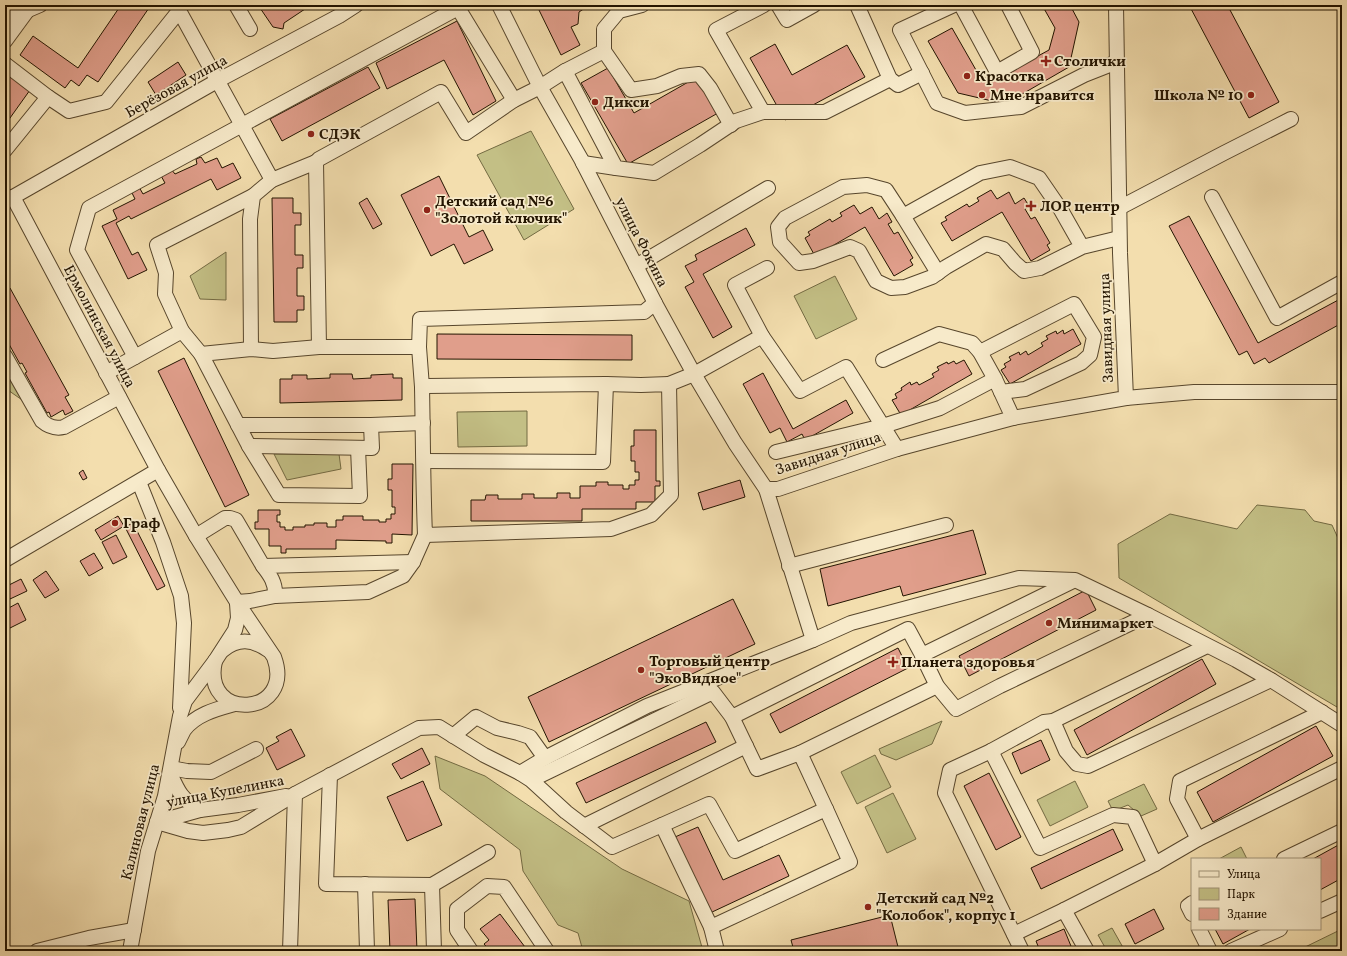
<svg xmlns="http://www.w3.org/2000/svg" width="1347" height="956" viewBox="0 0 1347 956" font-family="Vollkorn,serif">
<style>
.green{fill:#c3bf85;stroke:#736a42}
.building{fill:#e09e8b;stroke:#231400}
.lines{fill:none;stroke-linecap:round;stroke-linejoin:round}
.minor-casing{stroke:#57462c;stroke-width:16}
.minor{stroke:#f7eaca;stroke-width:14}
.poi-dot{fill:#8f2418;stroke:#f7eaca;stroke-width:1.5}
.labels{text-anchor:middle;stroke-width:3.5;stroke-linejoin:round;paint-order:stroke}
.poi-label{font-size:15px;font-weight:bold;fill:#231400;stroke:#f7eaca;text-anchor:start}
.street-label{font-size:15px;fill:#231400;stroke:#f7eaca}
</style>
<rect width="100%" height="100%" fill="#f3deae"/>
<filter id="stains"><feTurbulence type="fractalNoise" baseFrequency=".005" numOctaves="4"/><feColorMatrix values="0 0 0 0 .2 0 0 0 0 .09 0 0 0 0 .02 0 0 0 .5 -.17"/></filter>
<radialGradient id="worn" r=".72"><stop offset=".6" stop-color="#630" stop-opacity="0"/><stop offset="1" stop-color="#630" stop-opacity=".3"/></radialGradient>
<g class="green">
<polygon points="531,131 574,209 524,240 477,155"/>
<polygon points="226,252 226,300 200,299 190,276"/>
<polygon points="835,276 857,319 816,339 794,296"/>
<polygon points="5,367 25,402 5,388"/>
<polygon points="527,411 527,446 458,447 457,412"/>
<polygon points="274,454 339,454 341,469 287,480"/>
<polygon points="1257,505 1305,510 1314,521 1332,525 1342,547 1342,710 1119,578 1118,544 1170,514 1237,529"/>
<polygon points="942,721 932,744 896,760 881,754 879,749"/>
<polygon points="875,755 891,787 857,804 841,772"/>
<polygon points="435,756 485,776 622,869 689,901 703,951 583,951 578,933 558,925 523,871 520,850 440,789"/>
<polygon points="1075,781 1088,807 1050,826 1037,800"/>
<polygon points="1144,784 1157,809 1141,816 1128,805 1113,811 1108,801"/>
<polygon points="893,793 916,839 887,853 865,807"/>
<polygon points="1241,847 1247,859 1219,859"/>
<polygon points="1112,928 1125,951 1107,951 1098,935"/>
<polygon points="1342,929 1342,951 1297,951"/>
</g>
<g class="building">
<polygon points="121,5 151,5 98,82 87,75 79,86 71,80 65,88 20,55 33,36 78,68"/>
<polygon points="258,5 311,5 284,23 283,29 273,27"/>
<polygon points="544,5 598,5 588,6 579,12 578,24 571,27 580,45 561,55 538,8"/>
<polygon points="1042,5 1070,5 1079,22 1069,67 1005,104 958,93 928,41 952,28 980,77 994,80 1049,50 1055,28"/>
<polygon points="1189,5 1240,5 1230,10 1279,102 1249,118"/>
<polygon points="457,21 496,101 473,115 444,60 387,89 376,63"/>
<polygon points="775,44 792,75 847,45 865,77 785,120 750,58"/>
<polygon points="178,62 186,75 156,95 148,82"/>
<polygon points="368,67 380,88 282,141 270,119"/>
<polygon points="608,68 634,113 697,77 718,113 628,164 581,83"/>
<polygon points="10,76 30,90 5,125 5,82"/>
<polygon points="201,157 205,163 217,158 222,168 233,163 241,178 217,190 211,179 131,219 129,216 116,223 132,255 138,252 147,270 128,279 102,226 117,219 113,210 135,199 131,191 139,187 143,194 165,183 160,174 171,169 175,174 197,164 196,159"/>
<polygon points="439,176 469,237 483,230 493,250 464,264 454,244 431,256 401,195"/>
<polygon points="991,190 997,199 1009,192 1015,204 1024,198 1029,206 1025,209 1031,219 1035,217 1050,243 1047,245 1050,250 1031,261 1002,212 952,241 941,223 947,220 945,217 967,204 969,207 979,201 977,198"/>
<polygon points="272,198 293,198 293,213 301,213 301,225 295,225 295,255 303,255 303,268 297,268 297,296 304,296 304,310 297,310 297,322 274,322"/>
<polygon points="367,198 382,224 373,229 359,203"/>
<polygon points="854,205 860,214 872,207 879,219 887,213 892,222 888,224 894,234 898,232 913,258 910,260 913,265 894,276 865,227 815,256 805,238 810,235 808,232 830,219 832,222 842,216 840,213"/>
<polygon points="1189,216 1258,343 1342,298 1342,323 1269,363 1265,358 1254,364 1247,351 1239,355 1169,226"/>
<polygon points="746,228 755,245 703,274 732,327 713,338 685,287 694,282 685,266 697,260 695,255"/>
<polygon points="5,282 9,288 10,288 69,395 65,397 73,411 65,415 63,410 51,417 49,412 47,413 25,373 27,372 22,363 20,364 5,337"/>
<polygon points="1073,329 1081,344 1010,384 1001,370 1006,367 1004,364 1011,360 1009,357 1019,352 1020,355 1026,351 1028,355 1043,346 1041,343 1048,339 1046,336 1056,331 1057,334 1063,330 1064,334"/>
<polygon points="437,334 632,335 632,360 437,359"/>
<polygon points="184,358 249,495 225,507 158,371"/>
<polygon points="964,360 972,374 901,415 892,400 897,398 895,394 902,390 901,388 910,382 911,385 917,382 919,385 934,377 932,374 939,370 937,367 947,362 948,364 954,361 956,364"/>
<polygon points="763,373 793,429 846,400 853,413 805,440 802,434 787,442 780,428 770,433 743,384"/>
<polygon points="330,374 352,374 353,379 371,378 371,375 393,374 393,378 402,378 402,400 280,403 280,379 292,379 292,375 307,375 307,379 330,378"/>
<polygon points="634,430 656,430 656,481 660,481 660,486 655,486 655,502 636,502 636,509 582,509 582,521 471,521 471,500 485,500 486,495 498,495 498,499 522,499 522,494 534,494 534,498 557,498 557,493 570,493 570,498 580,498 580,486 596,486 596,482 608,482 608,485 623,485 623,489 629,489 629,485 635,485 635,480 639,480 639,472 635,472 635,461 631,461 631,446 634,446"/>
<polygon points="392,464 413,464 412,535 392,534 392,543 386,543 386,541 336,540 336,549 286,549 286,553 281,553 281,546 269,546 269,529 255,529 255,522 258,522 258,510 280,510 280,515 277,515 277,522 280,522 280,527 285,527 285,530 293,530 293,527 305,527 305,525 314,525 314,523 327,523 327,527 336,527 336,520 343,520 343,516 363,516 363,520 379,520 379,522 386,522 386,519 391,519 391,514 395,514 395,507 392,507 392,490 388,490 388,479 392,479"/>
<polygon points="83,470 87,478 83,480 79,473"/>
<polygon points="740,480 745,497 703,510 698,493"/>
<polygon points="118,516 124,526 101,540 95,530"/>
<polygon points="133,523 165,586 157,590 125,527"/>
<polygon points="973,530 986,574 903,596 900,586 828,606 820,569"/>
<polygon points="116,535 127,557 113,564 102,542"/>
<polygon points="94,553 103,568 89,576 80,561"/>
<polygon points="46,571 59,590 45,598 33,580"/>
<polygon points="21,579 27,591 10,599 5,587"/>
<polygon points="1086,590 1096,610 969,676 959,656"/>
<polygon points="733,599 755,644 549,742 528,697"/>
<polygon points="18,603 26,620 8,629 5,622 5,610"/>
<polygon points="898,648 908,668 780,733 770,714"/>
<polygon points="1202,659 1216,684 1087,755 1074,730"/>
<polygon points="706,722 716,742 586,803 576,783"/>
<polygon points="1316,726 1333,756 1213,822 1197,792"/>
<polygon points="291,729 305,756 277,770 266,748 279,741 276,737"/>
<polygon points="1041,740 1050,760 1021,774 1012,753"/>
<polygon points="422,748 430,764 401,779 392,764"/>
<polygon points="989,773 1021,837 996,850 964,786"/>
<polygon points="423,781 442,825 407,841 387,797"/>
<polygon points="698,827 723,880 779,855 789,876 710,913 675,837"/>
<polygon points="1113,829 1123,850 1041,889 1031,868"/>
<polygon points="1342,843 1342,878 1320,890 1320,859 1313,859"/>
<polygon points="415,899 417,951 390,951 388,900"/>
<polygon points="1154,909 1164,929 1135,944 1125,924"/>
<polygon points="500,914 528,951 490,951 484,944 489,940 480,929"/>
<polygon points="890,915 899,951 794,951 791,940"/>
<polygon points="1064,929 1073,951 1040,951 1036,941"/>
<polygon points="1215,929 1250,929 1223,944"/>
</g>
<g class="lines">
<g class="minor-casing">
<g id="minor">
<polyline points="176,5 272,180 316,162 319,347"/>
<polyline points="236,5 250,29"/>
<polyline points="499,5 540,87 581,159 655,303 694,374 735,443 766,489 813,640"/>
<polyline points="764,5 716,30 763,112 825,112 890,79"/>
<polyline points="778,5 787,20 814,5"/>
<polyline points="857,5 890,79 898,85 922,73"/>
<polyline points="954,5 900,30 937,103 965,113 1021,107 1084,75 1117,62"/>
<polyline points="961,5 997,72 1032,52 1008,5"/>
<polyline points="5,20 40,5"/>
<polyline points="5,41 27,11"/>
<polyline points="604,51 604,29 619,11 642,5"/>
<polyline points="5,64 48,97 69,111 106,102 179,11"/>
<polyline points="565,71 604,51 631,90 657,86 681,76 699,74 710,88 731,125"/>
<polyline points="5,150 48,97"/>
<polyline points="316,162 319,159 441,92 466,133 514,100 540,87 565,71 616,168 654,173 700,145 736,121 763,112"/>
<polyline points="583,163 616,168"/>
<path d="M 13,197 L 158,470 L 196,536 L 237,602 L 274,657 C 296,717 201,723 215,661"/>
<polyline points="1212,197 1277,318 1342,282"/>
<polyline points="5,200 13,197 217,81 339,16 356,5"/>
<polyline points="1119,208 1224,153 1291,119"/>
<polyline points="903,216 938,273"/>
<polyline points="1082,247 1040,268 1024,271 1015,263 1003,249 986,244 946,267 932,277 905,287 891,288 876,281 859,251 850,247 813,261 799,263 780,242 778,227 785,218 843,187 867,185 886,190 903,216 980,173 1010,167 1039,178 1061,210 1082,247 1119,238"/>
<polyline points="636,266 768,188"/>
<polyline points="182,331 165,294 166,273 157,245 253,196"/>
<polyline points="762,336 735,285 767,268"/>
<polyline points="251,349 250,219 253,196 272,180"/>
<polyline points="980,352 1074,304 1094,337 1090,355 1081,363 1025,389 1001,392"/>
<path d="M 5,356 L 42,421 C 49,427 55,429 64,427 L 119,397"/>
<polyline points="135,357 77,250 89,208 458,8 514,100"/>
<polyline points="883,360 939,334 972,343 980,352 995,379"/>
<polyline points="106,373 182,331 201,354"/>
<path d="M 606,384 L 641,385 L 669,384 L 671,495 L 651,515 L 611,529 L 425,535 C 423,486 423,437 422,387 L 427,386 Z"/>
<polyline points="669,384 694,374 762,336 800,391 846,367 897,449"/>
<polyline points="422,387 419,347 420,319 644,312 655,303"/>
<polyline points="1126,398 1194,392 1342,392"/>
<polyline points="238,425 371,425"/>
<polyline points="249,446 372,448 371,425 423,423"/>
<polyline points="358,448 360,496 279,495 249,446 201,354 251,349 273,351 319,347 419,347"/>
<polyline points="776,452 883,426 940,408 995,379 1013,418"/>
<polyline points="424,461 603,462 606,384"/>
<polyline points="139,482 163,542 181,596 184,623 180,708"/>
<polyline points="766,489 778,489 897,449 1013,418 1126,398 1120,253 1116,5"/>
<polyline points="196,536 225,518 230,518 236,520 263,566"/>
<polyline points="5,560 158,470"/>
<polyline points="789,566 946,525"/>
<path d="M 275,596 C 276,583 270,575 263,566 L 413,562"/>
<polyline points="237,602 250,601 275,596 368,592 403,576 413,562 425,535"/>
<path d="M 223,650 C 238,638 252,639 268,650"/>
<polyline points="922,655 1073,581"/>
<polyline points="732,717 908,629 922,655 937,686 956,709 1000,686 1148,615"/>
<polyline points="1053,721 1066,751 1077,764 1088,766 1271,680"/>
<polyline points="453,736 476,717 497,728 518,733 530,737 545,758"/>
<path d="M 178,742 C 180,738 182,734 184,730 C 196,714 217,709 235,704"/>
<polyline points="991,751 1040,848 1113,815 1133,817 1155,864 1198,839 1342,768"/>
<polyline points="800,753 937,686"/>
<polyline points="171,768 187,771 211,772 256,749"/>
<path d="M 170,773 C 178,791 181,799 200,810"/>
<polyline points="520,773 531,780 566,812 612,847 662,825 709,804 735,851 826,809 800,753 757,769 732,717 713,692 531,780"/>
<polyline points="330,775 326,884 432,885 488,852"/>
<polyline points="157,822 188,831 203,833 228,830 241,827 295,794 419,728 439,727 484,755 520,773 545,758 647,706 813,640 851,623 1019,578 1075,580 1148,615 1236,660 1271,680 1342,725"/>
<polyline points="157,822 200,810 238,805 286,796"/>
<polyline points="662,825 711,927 850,862 826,809"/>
<polyline points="584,826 746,746"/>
<polyline points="1198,839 1177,799 1180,781 1322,712"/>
<polyline points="1284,859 1342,831"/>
<polyline points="365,884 367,951"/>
<polyline points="432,885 434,951"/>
<polyline points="1192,903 1188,906 1192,914"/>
<polyline points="1320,911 1342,901"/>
<polyline points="711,927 717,951"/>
<polyline points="1199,929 1210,951"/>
<polyline points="1014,934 1064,910"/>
<polyline points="37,951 89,938 134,930"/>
<polyline points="130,951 148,851 165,796 180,716 185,701 215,661 235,630 238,618 237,603"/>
<polyline points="290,951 295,794"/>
<polyline points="471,951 457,930 457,909 487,886 504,887 547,951"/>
<polyline points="1022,951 945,793 950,770 991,751 1044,722 1053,721 1207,646"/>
<polyline points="1087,951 1064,910 1155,864"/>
<polyline points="1231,951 1280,929"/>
</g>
</g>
<use href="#minor" class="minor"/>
</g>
<g class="poi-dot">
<path d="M1044 55h4v4h4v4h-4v4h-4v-4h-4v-4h4z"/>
<circle cx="967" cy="76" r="4"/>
<circle cx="982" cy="95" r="4"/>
<circle cx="1251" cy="95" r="4"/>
<circle cx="595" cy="102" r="4"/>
<circle cx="311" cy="134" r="4"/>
<path d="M1029 200h4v4h4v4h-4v4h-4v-4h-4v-4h4z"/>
<circle cx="427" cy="210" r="4"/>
<circle cx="115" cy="523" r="4"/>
<circle cx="1049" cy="623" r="4"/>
<path d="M891 656h4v4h4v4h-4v4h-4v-4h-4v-4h4z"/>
<circle cx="641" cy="670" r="4"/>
<circle cx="868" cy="907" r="4"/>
</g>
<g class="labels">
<g class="poi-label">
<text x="1054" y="66">Столички</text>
<text x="975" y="81">Красотка</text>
<text x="990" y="100">Мне нравится</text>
<text x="1243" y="100" text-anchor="end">Школа № 10</text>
<text x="603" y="107">Дикси</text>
<text x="319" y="139">СДЭК</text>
<text x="435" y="206">Детский сад №6<tspan x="435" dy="17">"Золотой ключик"</tspan></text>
<text x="1040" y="211">ЛОР центр</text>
<text x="123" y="528">Граф</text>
<text x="1057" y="628">Минимаркет</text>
<text x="649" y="666">Торговый центр<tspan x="649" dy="17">"ЭкоВидное"</tspan></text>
<text x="901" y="667">Планета здоровья</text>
<text x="876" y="903">Детский сад №2<tspan x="876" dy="17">"Колобок", корпус 1</tspan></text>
</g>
<g class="street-label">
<text transform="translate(176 86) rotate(-29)" y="5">Берёзовая улица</text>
<text transform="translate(642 242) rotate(63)" y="5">улица Фокина</text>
<text transform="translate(100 326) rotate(62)" y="5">Ермолинская улица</text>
<text transform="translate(1106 328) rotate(-92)" y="5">Завидная улица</text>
<text transform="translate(828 453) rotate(-18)" y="5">Завидная улица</text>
<text transform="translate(225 791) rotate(-11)" y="5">улица Купелинка</text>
<text transform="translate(140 822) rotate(-76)" y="5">Калиновая улица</text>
</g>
</g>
<rect width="1347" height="956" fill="none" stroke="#f3deae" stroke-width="20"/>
<rect x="6" y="6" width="1335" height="944" fill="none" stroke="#231400" stroke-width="2"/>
<rect x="10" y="10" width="1327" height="936" fill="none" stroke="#231400"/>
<rect x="1191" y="858" width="130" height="72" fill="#f7eaca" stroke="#a29479"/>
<rect x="1199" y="871" width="20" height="6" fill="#f7eaca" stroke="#a29479"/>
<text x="1227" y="878" font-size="12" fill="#231400">Улица</text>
<rect x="1199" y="888" width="20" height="12" fill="#c3bf85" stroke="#a29479"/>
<text x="1227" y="898" font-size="12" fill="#231400">Парк</text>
<rect x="1199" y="908" width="20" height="12" fill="#e09e8b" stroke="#a29479"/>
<text x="1227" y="918" font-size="12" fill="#231400">Здание</text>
<rect width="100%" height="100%" filter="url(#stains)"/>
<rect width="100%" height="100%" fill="url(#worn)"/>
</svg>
